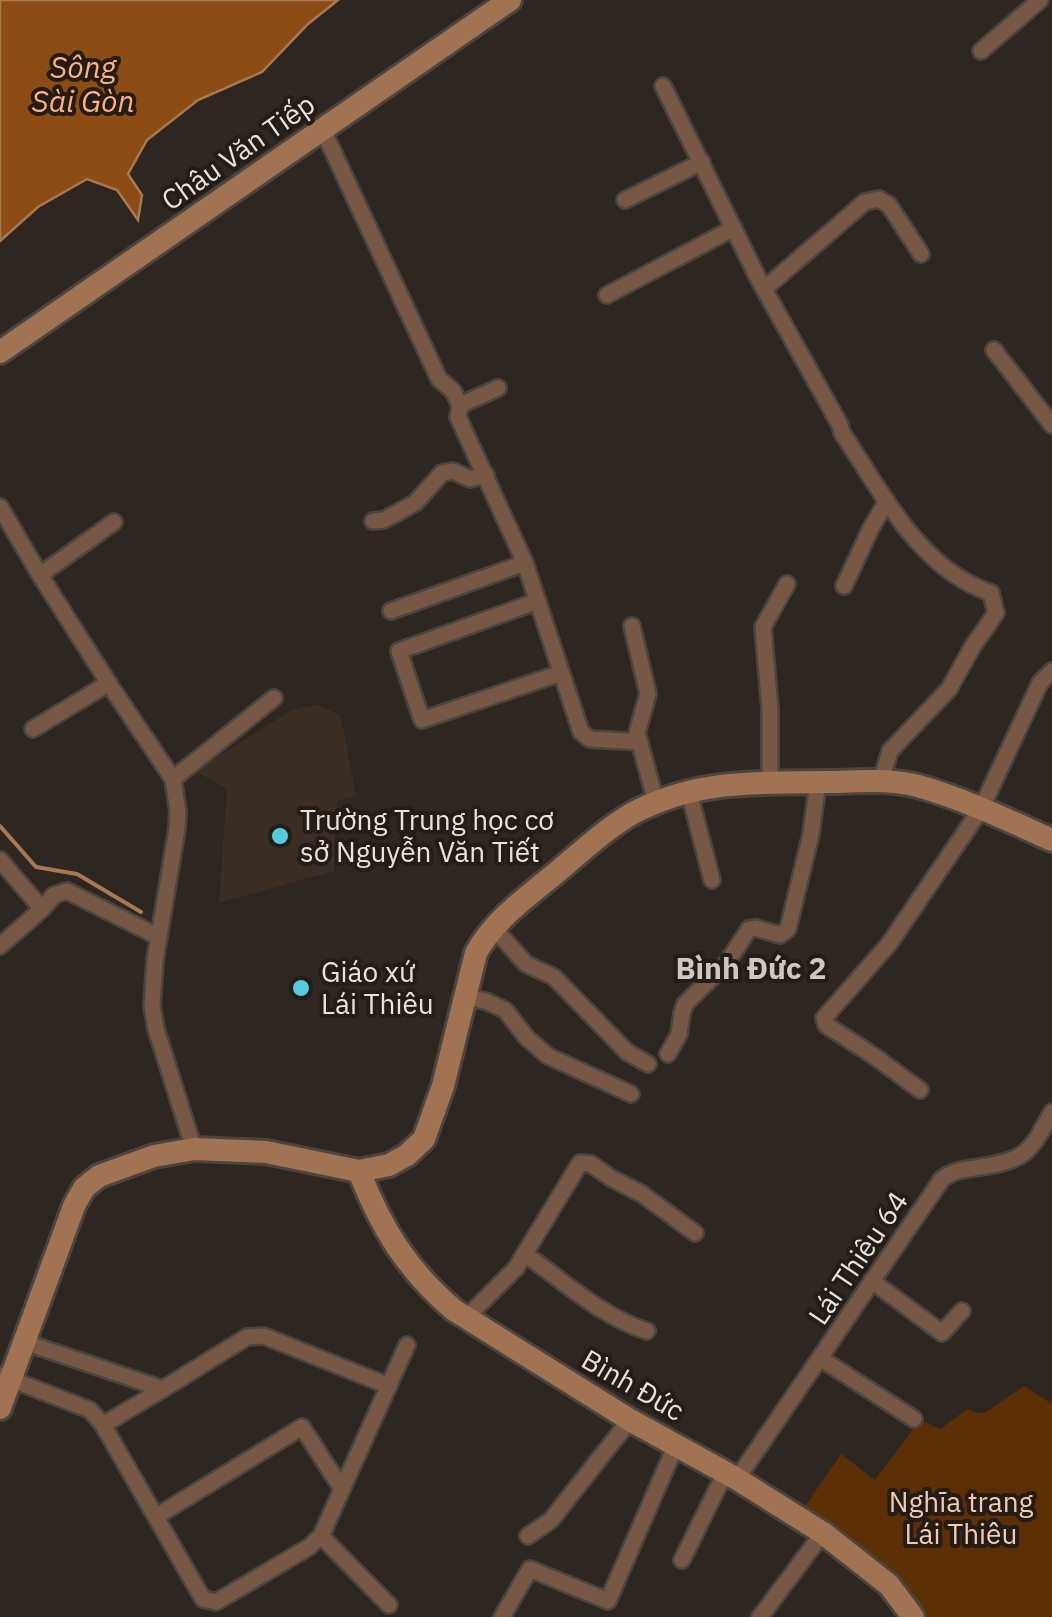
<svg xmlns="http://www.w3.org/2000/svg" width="1052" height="1617" viewBox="0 0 1052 1617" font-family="'IBM Plex Sans',sans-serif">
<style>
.built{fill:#3b2e25}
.green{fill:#5d2f05}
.water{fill:#8d4c14;stroke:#a87951;stroke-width:2.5}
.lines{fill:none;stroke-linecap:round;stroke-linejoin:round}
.stream{stroke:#a87951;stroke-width:4}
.street-casing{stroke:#4b443f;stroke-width:20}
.secondary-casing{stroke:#4b443f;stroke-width:28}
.street{stroke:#765845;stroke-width:15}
.secondary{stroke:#a27353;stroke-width:22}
.poi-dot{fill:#54cadd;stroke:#241c17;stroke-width:4}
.labels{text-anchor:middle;stroke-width:8;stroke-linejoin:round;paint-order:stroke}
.street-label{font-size:28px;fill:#e7e2de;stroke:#241c17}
.poi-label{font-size:28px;fill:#e7e2de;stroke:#241c17;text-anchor:start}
.park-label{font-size:28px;fill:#f1cbb1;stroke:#241c17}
.water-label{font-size:30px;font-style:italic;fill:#feb27d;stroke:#241c17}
.neighbourhood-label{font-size:30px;font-weight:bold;fill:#d1c7c0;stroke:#241c17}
</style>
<rect width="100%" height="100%" fill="#2d2621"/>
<polygon class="built" points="317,704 339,715 342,722 356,796 337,801 334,871 219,903 227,789 195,771 290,711"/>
<polygon class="green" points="1024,1386 1052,1404 1052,1617 925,1617 918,1607 803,1509 841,1454 875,1480 920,1420 940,1429 967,1409 979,1413 986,1412"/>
<polygon class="water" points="0,0 338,0 308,24 262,72 198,100 147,140 128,174 142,195 138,220 117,190 87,179 38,207 0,241"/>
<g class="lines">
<polyline class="stream" points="0,826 36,867 77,874 141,912"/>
<g class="street-casing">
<g id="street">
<polyline points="981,51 1040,0"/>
<path d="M 663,86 L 759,280 L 840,425 L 842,433 C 883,493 918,568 991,593 L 996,613 L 973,646 L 949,689 L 890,751 L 881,781"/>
<polyline points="323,130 439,379 453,391 460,405"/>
<polyline points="625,200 702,162"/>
<polyline points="764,289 865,202 879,199 889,205 921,254"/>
<polyline points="607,295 734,228"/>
<polyline points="994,350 1052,425"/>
<polyline points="498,388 460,405 458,417 525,563 581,732 590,739 640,742"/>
<polyline points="0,507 40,575 113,690 173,779 178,812 177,829 155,960 152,1006 156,1029 194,1149"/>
<polyline points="373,521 384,520 415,503 442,473 453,471 470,479 486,475"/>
<polyline points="40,575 114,522"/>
<polyline points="844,586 871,528 887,501"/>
<polyline points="538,601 399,651 422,720 561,673"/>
<polyline points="391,611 525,563"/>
<polyline points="632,626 648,694 637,733 656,802"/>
<polyline points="33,729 109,683"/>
<polyline points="173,779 274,698"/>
<polyline points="770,781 770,709 763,627 787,584"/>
<polyline points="689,792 712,880"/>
<polyline points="0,860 42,909"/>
<polyline points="493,927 526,964 554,977 627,1052 648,1064"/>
<polyline points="0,946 42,909 54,895 67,891 159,937"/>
<polyline points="465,996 488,1002 505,1010 527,1038 548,1056 631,1094"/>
<polyline points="668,1054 679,1034 682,1013 685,1004 726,964 749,929 756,928 780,935 788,929 811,834 818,782"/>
<polyline points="920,1090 874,1056 826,1025 824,1018 889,944 981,809 1040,683 1052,671"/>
<path d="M 525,1254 C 563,1281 602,1317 647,1331"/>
<polyline points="872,1281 942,1333 962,1311"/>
<polyline points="466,1318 516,1268 580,1163 591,1164 611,1178 642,1194 695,1233"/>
<polyline points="24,1342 163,1389 247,1337 264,1336 389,1386"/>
<polyline points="820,1358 914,1419"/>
<polyline points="0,1375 90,1410 103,1425 203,1599 216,1602 309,1547 321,1536 407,1345"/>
<polyline points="103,1425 163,1389"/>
<path d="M 737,1479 L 942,1179 C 955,1169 966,1170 980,1167 C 1027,1160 1030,1152 1052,1112"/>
<polyline points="157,1516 302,1427 342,1489"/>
<polyline points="321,1536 389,1605"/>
<polyline points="528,1536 551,1520 630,1420"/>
<polyline points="682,1560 725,1473"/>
<polyline points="502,1617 530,1569 608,1601 676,1445"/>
<polyline points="760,1617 823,1533"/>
</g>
</g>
<g class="secondary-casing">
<g id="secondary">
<polyline points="0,352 510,0"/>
<path d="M 359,1171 C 381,1228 407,1270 454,1310 L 630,1420 L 737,1479 L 823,1533 L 889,1585 L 913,1617"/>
<path d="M 0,1408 L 74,1206 L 84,1188 L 99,1176 L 154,1156 L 194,1149 L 266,1152 L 359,1171 L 389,1165 L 407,1155 L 424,1139 L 443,1086 L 476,953 C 494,920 527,897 556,873 C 580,853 613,822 641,809 C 704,779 760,783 827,782 C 858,782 888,778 918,786 C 964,799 1008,820 1052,840"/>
</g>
</g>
<use href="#street" class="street"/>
<use href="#secondary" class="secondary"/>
</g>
<g class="poi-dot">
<circle cx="280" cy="836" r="10"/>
<circle cx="301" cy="988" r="10"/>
</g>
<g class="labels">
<g class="street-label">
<text transform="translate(238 152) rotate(-35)" y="10">Châu Văn Tiếp</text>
<text transform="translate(858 1258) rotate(-56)" y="10">Lái Thiêu 64</text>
<text transform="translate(633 1385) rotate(30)" y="10">Bình Đức</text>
</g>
<g class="poi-label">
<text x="300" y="830">Trường Trung học cơ<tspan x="300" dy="32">sở Nguyễn Văn Tiết</tspan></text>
<text x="321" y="982">Giáo xứ<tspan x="321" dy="32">Lái Thiêu</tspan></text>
</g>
<g class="park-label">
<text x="961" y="1512">Nghĩa trang<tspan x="961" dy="32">Lái Thiêu</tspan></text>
</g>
<g class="water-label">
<text x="83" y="78">Sông<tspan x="83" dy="34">Sài Gòn</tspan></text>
</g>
<g class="neighbourhood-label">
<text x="751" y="979">Bình Đức 2</text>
</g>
</g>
</svg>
